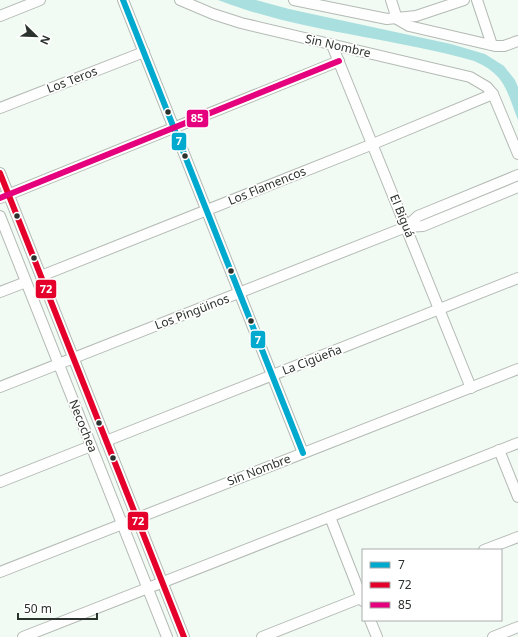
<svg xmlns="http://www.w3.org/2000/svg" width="518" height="637" viewBox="0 0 518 637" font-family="'Noto Sans',sans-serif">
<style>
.water{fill:#aadfe0}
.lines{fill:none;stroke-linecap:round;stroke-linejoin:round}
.minor-casing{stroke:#b4bab4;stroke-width:12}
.minor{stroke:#fdfefd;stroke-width:10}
.bus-1-casing{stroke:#fff;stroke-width:9}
.bus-2-casing{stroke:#fff;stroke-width:9}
.bus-3-casing{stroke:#fff;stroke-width:9}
.bus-1{stroke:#00a9ce;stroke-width:6}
.bus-2{stroke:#e4002b;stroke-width:6}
.bus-3{stroke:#e5007d;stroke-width:6}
.bus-dot{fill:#2b312c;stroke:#fff;stroke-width:1.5}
.labels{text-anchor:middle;stroke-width:3.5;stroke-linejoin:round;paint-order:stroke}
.street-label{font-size:12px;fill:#2b312c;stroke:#fff}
.line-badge{stroke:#fff;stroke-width:1.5}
.badge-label{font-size:11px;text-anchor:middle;font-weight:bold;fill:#fff}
</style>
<rect width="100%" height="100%" fill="#f2fbf3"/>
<path class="water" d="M 218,0 L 256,0 L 289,9 L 451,44 L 485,54 L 504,66 L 515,80 L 518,87 L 518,120 C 506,90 506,75 474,61 C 390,37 300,32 218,0 Z"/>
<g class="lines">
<g class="minor-casing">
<g id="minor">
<polyline points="123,0 303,453"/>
<polyline points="180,0 213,14 241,23 470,77 487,87 493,94 518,154"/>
<polyline points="294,0 387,19 416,16 464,0"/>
<polyline points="391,0 397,19 409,26 495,46 504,46 518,41"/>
<polyline points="477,0 492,45"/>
<polyline points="0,16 40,0"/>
<polyline points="332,45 471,388"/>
<polyline points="0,108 144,52"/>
<polyline points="0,173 184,637"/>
<polyline points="0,198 339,61"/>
<polyline points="0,216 167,637"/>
<polyline points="406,227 418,216 518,175"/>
<polyline points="41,276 373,144 493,94"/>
<polyline points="0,292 26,282"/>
<polyline points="0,387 406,227 423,226 518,187"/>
<polyline points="106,441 518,278"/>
<polyline points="499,450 518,497"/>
<polyline points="0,482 91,446"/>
<polyline points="330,517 363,601"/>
<polyline points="484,550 518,537"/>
<polyline points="0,572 518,369"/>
<polyline points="370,620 377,637"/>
<polyline points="23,637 518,443"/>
<polyline points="262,637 363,597"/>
<polyline points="493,637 518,627"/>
</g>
</g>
<use href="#minor" class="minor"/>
<g class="bus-1-casing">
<polyline id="bus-1" points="123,0 303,453"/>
</g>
<g class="bus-2-casing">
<polyline id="bus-2" points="0,173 184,637"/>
</g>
<g class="bus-3-casing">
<polyline id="bus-3" points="0,198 339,61"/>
</g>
<use href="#bus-1" class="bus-1"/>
<use href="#bus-2" class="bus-2"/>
<use href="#bus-3" class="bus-3"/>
</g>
<g class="bus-dot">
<circle cx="168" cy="112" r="3.5"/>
<circle cx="185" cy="156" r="3.5"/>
<circle cx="17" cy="216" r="3.5"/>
<circle cx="34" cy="258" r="3.5"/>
<circle cx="231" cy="271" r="3.5"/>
<circle cx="251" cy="321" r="3.5"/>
<circle cx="99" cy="423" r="3.5"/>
<circle cx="113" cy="458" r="3.5"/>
</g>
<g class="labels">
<g class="street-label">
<text transform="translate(338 46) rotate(13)" y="4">Sin Nombre</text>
<text transform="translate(72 80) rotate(-21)" y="4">Los Teros</text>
<text transform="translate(267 186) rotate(-22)" y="4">Los Flamencos</text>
<text transform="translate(402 216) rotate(68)" y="4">El Biguá</text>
<text transform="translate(192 312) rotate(-21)" y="4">Los Pingüinos</text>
<text transform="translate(312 360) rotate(-21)" y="4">La Cigüeña</text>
<text transform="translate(83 426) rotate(68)" y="4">Necochea</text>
<text transform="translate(259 470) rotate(-21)" y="4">Sin Nombre</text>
</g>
</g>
<g class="line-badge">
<rect x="186" y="109" width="23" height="19" rx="4" fill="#e5007d"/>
<rect x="171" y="132" width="16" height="19" rx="4" fill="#00a9ce"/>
<rect x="35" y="279" width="22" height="20" rx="4" fill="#e4002b"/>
<rect x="250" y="330" width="16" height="19" rx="4" fill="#00a9ce"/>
<rect x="127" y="511" width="22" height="20" rx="4" fill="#e4002b"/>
</g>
<g class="badge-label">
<text x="197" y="122">85</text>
<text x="179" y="145">7</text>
<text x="46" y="293">72</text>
<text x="258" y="344">7</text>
<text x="138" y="525">72</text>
</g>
<rect x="362" y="549" width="140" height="72" fill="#ffffff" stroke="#aaadab"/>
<rect x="370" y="562" width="20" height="6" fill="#00a9ce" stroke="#aaadab"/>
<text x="398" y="569" font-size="12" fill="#2b312c">7</text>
<rect x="370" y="582" width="20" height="6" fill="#e4002b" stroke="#aaadab"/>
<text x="398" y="589" font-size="12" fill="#2b312c">72</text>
<rect x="370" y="602" width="20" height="6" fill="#e5007d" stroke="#aaadab"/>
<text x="398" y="609" font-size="12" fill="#2b312c">85</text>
<g transform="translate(36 36) rotate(113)" stroke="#ffffff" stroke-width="3" paint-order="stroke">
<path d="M0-3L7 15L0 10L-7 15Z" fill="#2b312c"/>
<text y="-6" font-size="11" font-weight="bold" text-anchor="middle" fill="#2b312c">N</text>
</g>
<path d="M18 613v6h79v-6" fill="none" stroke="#2b312c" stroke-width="2"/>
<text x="24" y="613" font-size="12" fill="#2b312c" stroke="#ffffff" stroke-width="3" paint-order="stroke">50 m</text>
</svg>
